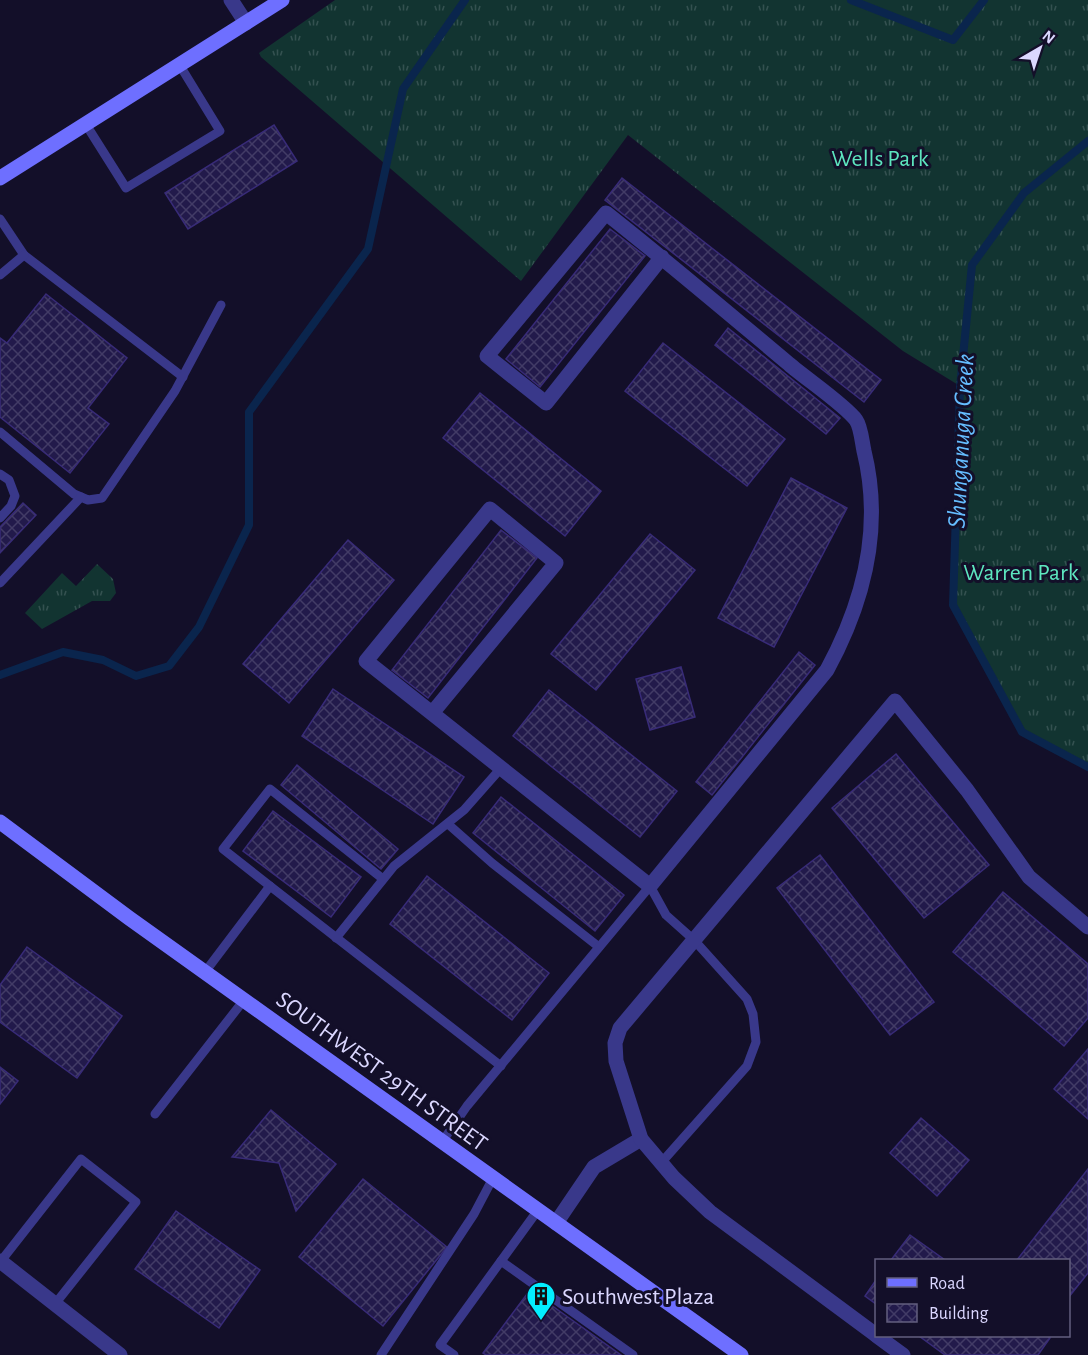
<svg xmlns="http://www.w3.org/2000/svg" width="1088" height="1355" viewBox="0 0 1088 1355" font-family="'Alegreya Sans',sans-serif">
<style>
.grass{fill:url(#grass-tufts)}
.lines{fill:none;stroke-linecap:round;stroke-linejoin:round}
.stream{stroke:#0a254d;stroke-width:8}
.building{fill:url(#building-cross-hatch);stroke:#382b78;stroke-width:1.5}
.lane{stroke:#39388a;stroke-width:9}
.street{stroke:#39388a;stroke-width:15}
.secondary{stroke:#6e6fff;stroke-width:15}
.labels{text-anchor:middle;stroke-width:6;stroke-linejoin:round;paint-order:stroke}
.park-label{font-size:24px;fill:#5de6bf;stroke:#130f29}
.street-label{font-size:24px;fill:#dbd7ff;stroke:#130f29}
.poi-label{font-size:24px;fill:#dbd7ff;stroke:#130f29;text-anchor:start}
.water-label{font-size:26px;font-style:italic;fill:#65bdff;stroke:#130f29}
</style>
<defs>
<pattern id="grass-tufts" width="24" height="20" patternUnits="userSpaceOnUse" patternTransform="scale(1.5)"><rect width="24" height="20" fill="#123431"/><path d="M3 7l-1-3M5 7V3M7 7l1-3M15 17l-1-3M17 17v-4M19 17l1-3" fill="none" stroke="#345150"/></pattern>
<pattern id="building-cross-hatch" width="8" height="8" patternUnits="userSpaceOnUse" patternTransform="scale(1.5)"><rect width="8" height="8" fill="#221a4b"/><path d="M0 0l8 8M0 8l8-8" fill="none" stroke="#423b66"/></pattern>
</defs>
<rect width="100%" height="100%" fill="#130f29"/>
<g class="grass">
<polygon points="335,0 1088,0 1088,767 1022,732 953,605 960,386 903,351 628,135 521,281 261,57 259,53"/>
<polygon points="97,564 113,579 116,593 110,601 92,601 42,629 25,613 62,573 76,586"/>
</g>
<g class="lines">
<g class="stream">
<polyline points="851,0 953,40 984,0"/>
<polyline points="1088,141 1024,193 972,265 960,387 953,605 1022,732 1088,767"/>
<polyline points="0,675 63,652 103,660 136,676 169,666 199,627 249,525 249,412 368,249 403,89 465,0"/>
</g>
</g>
<g class="building">
<polygon points="274,125 297,161 188,229 165,193"/>
<polygon points="622,178 881,380 864,402 605,200"/>
<polygon points="610,229 645,256 540,387 506,359"/>
<polygon points="46,294 127,358 88,408 109,424 70,473 0,417 0,338 7,343"/>
<polygon points="728,328 840,418 826,434 715,345"/>
<polygon points="663,343 785,439 747,486 625,391"/>
<polygon points="480,393 601,491 565,536 443,438"/>
<polygon points="791,478 847,508 774,647 718,618"/>
<polygon points="23,503 36,515 0,553 0,527"/>
<polygon points="501,530 537,558 428,698 392,670"/>
<polygon points="650,534 695,570 596,690 551,654"/>
<polygon points="348,540 394,580 289,703 243,664"/>
<polygon points="799,652 815,665 712,795 696,782"/>
<polygon points="681,667 695,717 650,730 636,679"/>
<polygon points="333,689 464,777 433,824 302,736"/>
<polygon points="549,690 677,791 640,837 513,736"/>
<polygon points="896,754 989,865 924,918 832,808"/>
<polygon points="297,765 398,849 381,869 281,785"/>
<polygon points="501,797 624,895 595,931 473,833"/>
<polygon points="273,811 361,877 331,917 243,851"/>
<polygon points="820,855 934,1002 890,1035 777,888"/>
<polygon points="427,876 549,973 512,1020 390,924"/>
<polygon points="1003,892 1088,964 1088,1018 1064,1046 953,952"/>
<polygon points="27,947 122,1016 77,1078 0,1022 0,985"/>
<polygon points="1088,1049 1088,1119 1054,1089"/>
<polygon points="0,1067 18,1081 0,1104"/>
<polygon points="271,1110 336,1164 296,1211 279,1163 232,1157"/>
<polygon points="921,1118 969,1160 937,1196 890,1153"/>
<polygon points="1088,1169 1088,1273 1068,1298 1068,1260 1017,1260"/>
<polygon points="363,1179 447,1247 383,1326 299,1257"/>
<polygon points="176,1211 260,1270 219,1328 135,1269"/>
<polygon points="910,1235 945,1260 891,1260"/>
<polygon points="876,1280 876,1304 865,1296"/>
<polygon points="530,1290 621,1355 486,1355 483,1353"/>
<polygon points="919,1336 1047,1336 1050,1338 1038,1355 945,1355"/>
</g>
<g class="lines">
<g class="lane">
<polyline points="85,123 126,188 220,131 179,64"/>
<polyline points="0,219 24,255 183,377"/>
<polyline points="0,275 24,255"/>
<polyline points="0,432 74,494 88,500 102,498 175,391 221,305"/>
<polyline points="0,474 9,480 15,496 11,506 0,518"/>
<polyline points="0,583 81,497"/>
<polyline points="448,824 492,863 599,947"/>
<polyline points="270,886 223,849 270,789 383,879"/>
<polyline points="336,938 394,866 464,810 502,767"/>
<polyline points="205,972 270,886 501,1066"/>
<polyline points="155,1114 244,1000"/>
<polyline points="442,1142 467,1106 650,886 666,915 694,940 747,999 753,1014 756,1042 747,1066 661,1163"/>
<polyline points="1,1261 81,1159 136,1202 55,1304"/>
<polyline points="501,1261 633,1355"/>
<polyline points="381,1355 474,1214 493,1178"/>
<polyline points="454,1355 440,1345 538,1210"/>
</g>
<g class="street">
<polyline points="231,0 246,23"/>
<path d="M 433,712 L 556,563 L 490,509 L 366,661 L 650,886 L 827,670 C 864,602 883,528 864,451 C 862,442 861,427 856,420 C 845,405 805,378 789,364 C 728,313 668,262 606,213 L 487,356 L 546,403 L 662,257"/>
<polyline points="556,1223 594,1167 641,1139"/>
<polyline points="0,1261 120,1355"/>
<polyline points="876,1335 710,1212 674,1178 641,1139 616,1061 615,1043 620,1028 895,701 967,790 1029,877 1088,927"/>
<polyline points="877,1336 903,1355"/>
</g>
<g class="secondary">
<polyline points="0,178 282,0"/>
<polyline points="0,822 129,918 741,1355"/>
</g>
</g>
<defs>
<g id="building-pin" transform="scale(1.5)"><path d="M0 17L-7.5 6A9.5 9.5 0 1 1 7.5 6Z" fill="#03eeff" stroke="#130f29"/><path d="M-4-6H4V6H1V3H-1V6H-4ZM-2.5-4.3h1.7v1.8h-1.7ZM.8-4.3h1.7v1.8H.8ZM-2.5-1h1.7V.8h-1.7ZM.8-1h1.7V.8H.8Z" fill="#111"/></g>
</defs>
<g fill-rule="evenodd">
<use href="#building-pin" x="541" y="1296"/>
</g>
<g class="labels">
<g class="park-label">
<text x="880" y="166">Wells Park</text>
<text x="1021" y="580">Warren Park</text>
</g>
<g class="street-label">
<text transform="translate(382 1071) rotate(36)" y="8">SOUTHWEST 29TH STREET</text>
</g>
<g class="poi-label">
<text x="562" y="1304">Southwest Plaza</text>
</g>
<g class="water-label">
<text transform="translate(960 441) rotate(-87)" y="9">Shunganuga Creek</text>
</g>
</g>
<rect x="875" y="1259" width="195" height="78" fill="#130f29" stroke="#635f7f" stroke-width="1.5"/>
<rect x="887" y="1278" width="30" height="9" fill="#6e6fff" stroke="#635f7f" stroke-width="1.5"/>
<text x="929" y="1289" font-size="18" fill="#dbd7ff">Road</text>
<rect x="887" y="1304" width="30" height="18" fill="url(#building-cross-hatch)" stroke="#635f7f" stroke-width="1.5"/>
<text x="929" y="1319" font-size="18" fill="#dbd7ff">Building</text>
<g transform="translate(1040 48) rotate(39)" stroke="#130f29" stroke-width="4.5" paint-order="stroke">
<path d="M0-4.5L10 22L0 15L-10 22Z" fill="#dbd7ff"/>
<text y="-9" font-size="16" font-weight="bold" text-anchor="middle" fill="#dbd7ff">N</text>
</g>
</svg>
